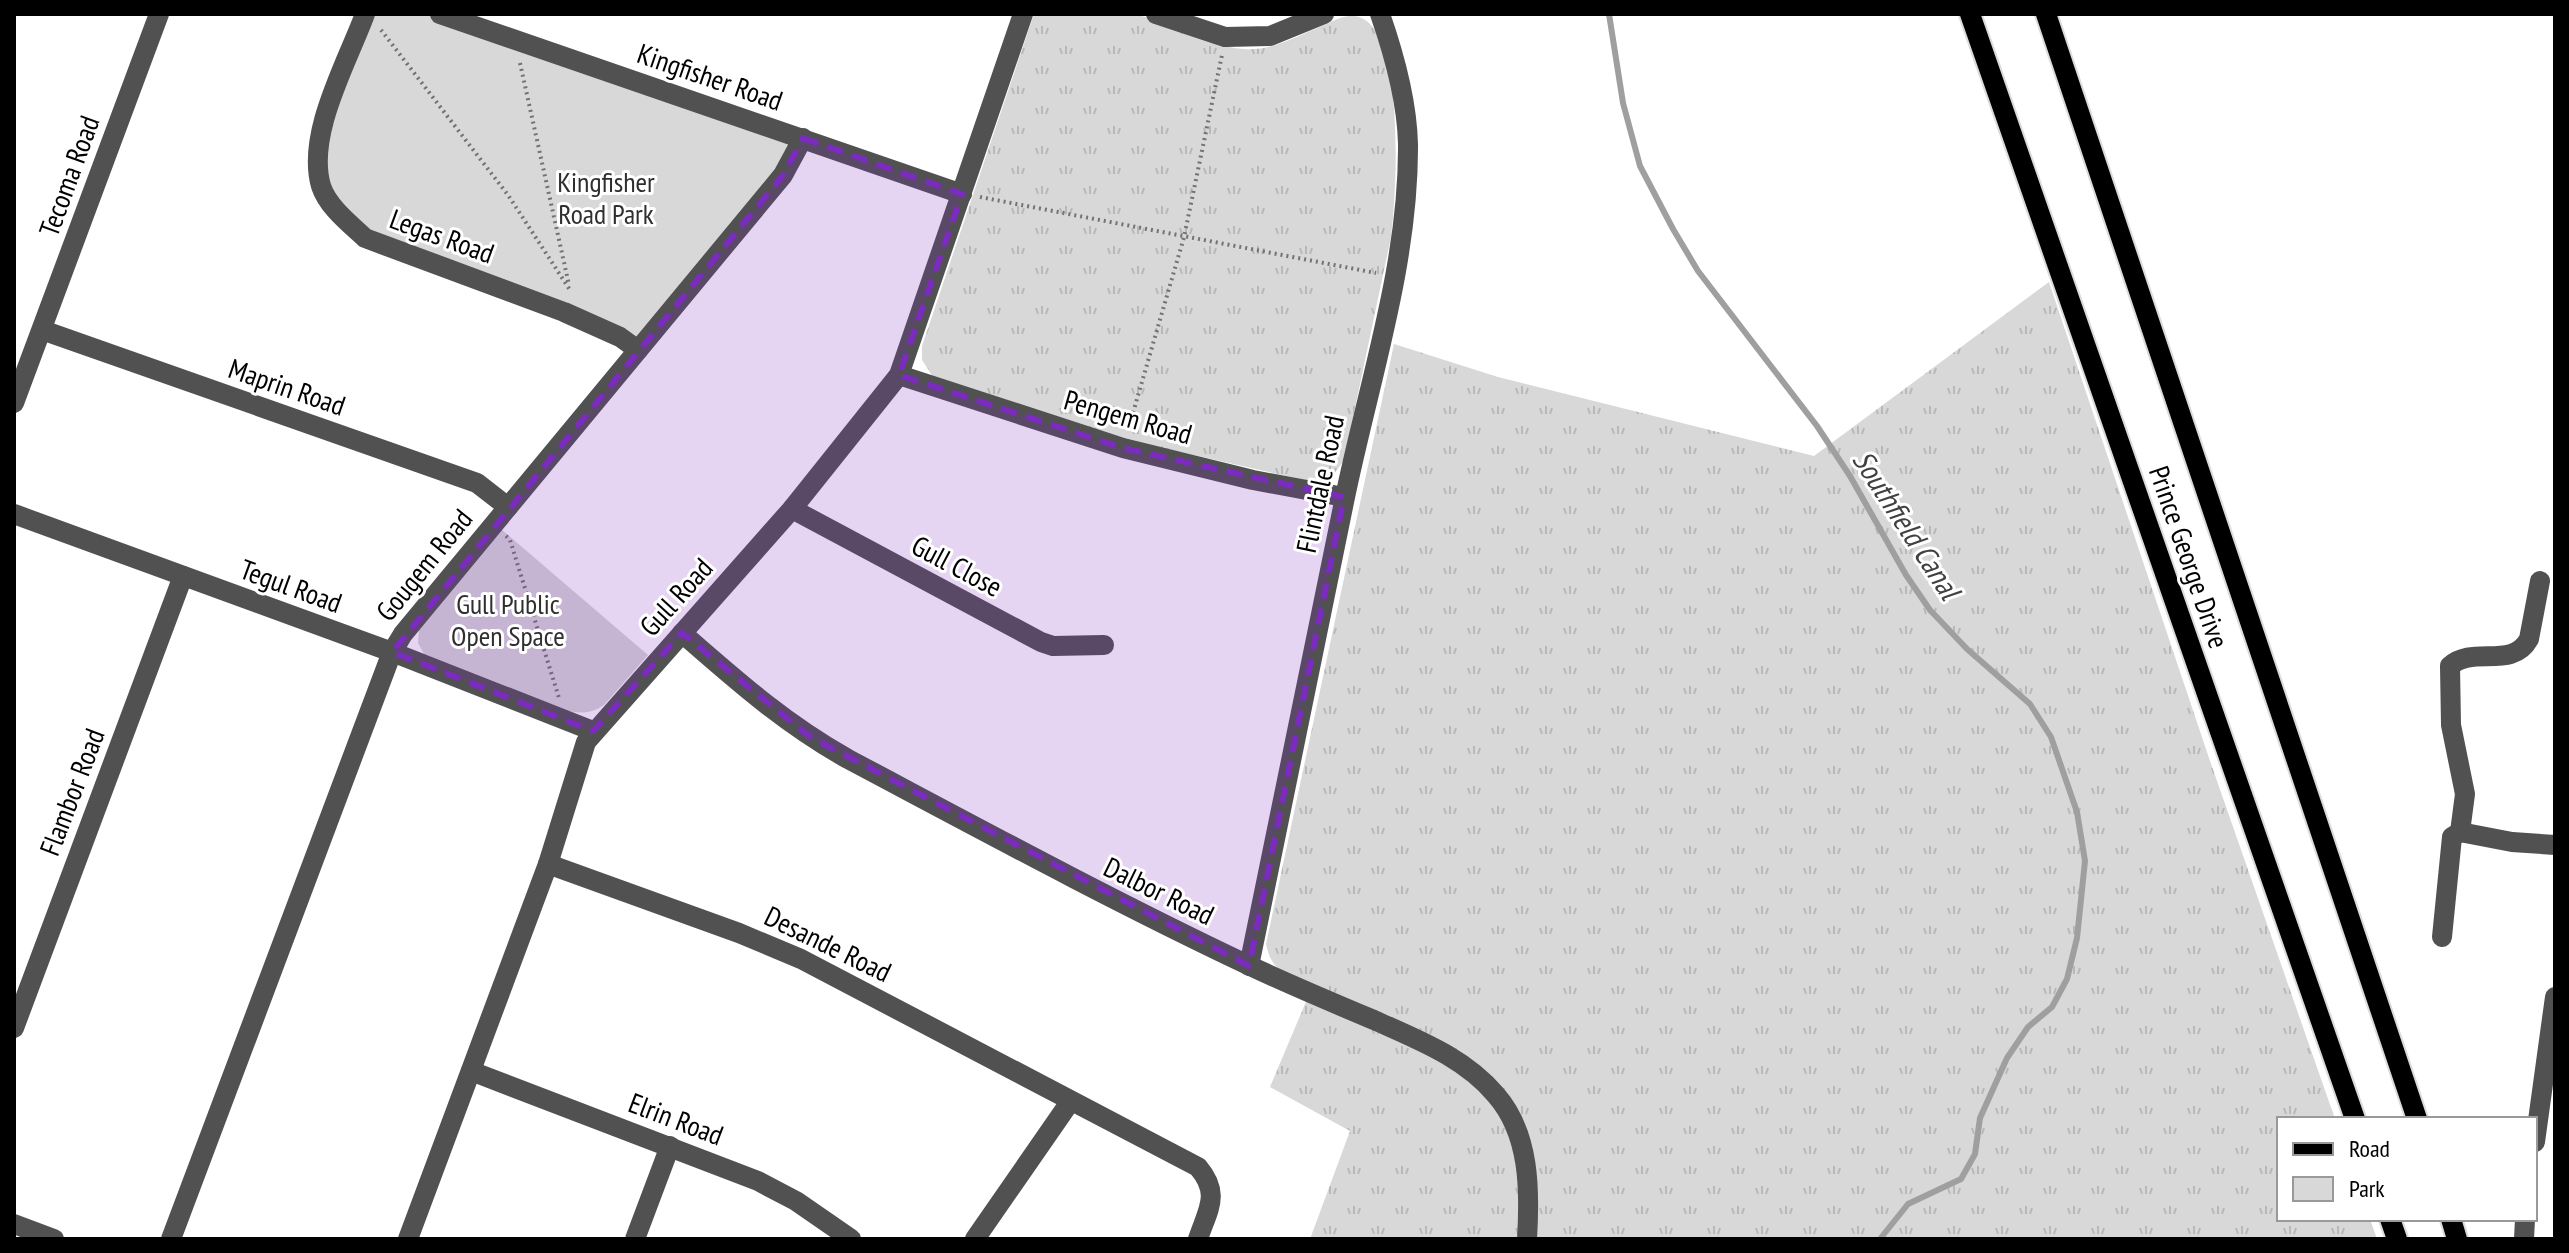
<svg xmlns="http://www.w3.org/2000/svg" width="2569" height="1253" viewBox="0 0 2569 1253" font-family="'PT Sans Narrow',sans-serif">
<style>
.grass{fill:url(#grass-tufts)}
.green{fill:#d8d8d8}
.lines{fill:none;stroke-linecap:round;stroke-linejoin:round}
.stream{stroke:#9f9f9f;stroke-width:6}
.major-casing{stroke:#dbdbdb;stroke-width:24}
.path{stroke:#737373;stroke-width:4;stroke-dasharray:2 4;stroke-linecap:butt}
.minor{stroke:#515151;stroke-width:20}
.major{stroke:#000;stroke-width:20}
.marked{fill:#7b2cbf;fill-opacity:0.2;stroke:#7b2cbf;stroke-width:6;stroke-dasharray:16 10;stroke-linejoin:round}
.labels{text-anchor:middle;stroke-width:6;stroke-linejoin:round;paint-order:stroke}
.street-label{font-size:28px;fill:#000;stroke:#fff}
.park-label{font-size:28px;fill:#2f2f2f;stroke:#fff}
.water-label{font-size:30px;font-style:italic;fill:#404040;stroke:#fff}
</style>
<defs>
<pattern id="grass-tufts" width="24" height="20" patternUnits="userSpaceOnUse" patternTransform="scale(2)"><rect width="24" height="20" fill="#d8d8d8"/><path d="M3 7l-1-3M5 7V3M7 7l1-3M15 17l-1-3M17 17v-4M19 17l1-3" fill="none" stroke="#b8b8b8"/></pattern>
</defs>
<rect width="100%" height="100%" fill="#fff"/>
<g class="grass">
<path d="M 1034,14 C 1060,14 1116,9 1138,15 C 1172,24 1207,46 1243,49 C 1272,51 1298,36 1324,25 C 1333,21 1343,15 1353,16 C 1408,18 1396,199 1391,237 L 1344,460 L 1332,477 L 1313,482 L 1154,446 L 1082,426 L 933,377 L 922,360 L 922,346 Z"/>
<path d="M 2049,282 L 2209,758 L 2335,1119 L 2279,1119 L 2279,1219 L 2370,1219 L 2377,1239 L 1310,1239 L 1350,1131 L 1270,1087 L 1313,985 C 1288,974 1272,974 1266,944 L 1394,344 L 1498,377 L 1814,456 Z"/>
</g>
<g class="green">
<polygon points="365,14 440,14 803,138 638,350 365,238 340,215 317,161"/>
<path d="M 501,529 L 648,655 L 604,705 C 592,713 583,714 569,711 L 424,654 L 418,643 L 419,630 Z"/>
</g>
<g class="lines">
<polyline class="stream" points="1609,14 1623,103 1640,166 1673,229 1698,271 1817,426 1850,476 1906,575 1930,610 1967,649 2030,704 2051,737 2077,812 2085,861 2077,938 2067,979 2052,1007 2028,1027 2007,1058 1980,1118 1975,1154 1961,1179 1908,1204 1880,1239"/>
<g class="major-casing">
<g id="major">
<polyline points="1970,14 2355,1119"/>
<polyline points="2046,14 2417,1119"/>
<polyline points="2390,1219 2397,1239"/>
<polyline points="2451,1219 2457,1239"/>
</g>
</g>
<g class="path">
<polyline points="381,30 508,195 570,290"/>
<polyline points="520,63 569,285"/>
<polyline points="980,197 1376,273"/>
<polyline points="1128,430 1184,237 1222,55"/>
<polyline points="506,536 510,540 559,698"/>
</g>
<g class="minor">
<path d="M 365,14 C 347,63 306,134 321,186 C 328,207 349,223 365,238 L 564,312 L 620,337 L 638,350"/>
<polyline points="440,14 962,194"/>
<polyline points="1156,14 1225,37 1270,36 1324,14"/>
<polyline points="42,330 477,483 508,507"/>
<polyline points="899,375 1123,448 1253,480 1344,497"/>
<polyline points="14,403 159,14"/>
<polyline points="792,509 1041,642 1053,646 1104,645"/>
<polyline points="14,514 392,652 593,731"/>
<path d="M 682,633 C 737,681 784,723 848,759 C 980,829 1111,900 1246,964 C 1288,984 1331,1002 1374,1020 C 1418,1040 1464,1057 1496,1095 C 1530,1134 1530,1190 1527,1239"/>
<path d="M 2460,832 L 2465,794 L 2451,725 L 2450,666 C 2473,645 2512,670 2529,639 L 2540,581"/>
<path d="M 548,864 L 739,933 L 801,959 L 1198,1167 C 1221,1194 1208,1209 1198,1239"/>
<polyline points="2442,937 2452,837 2460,832 2512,842 2555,845"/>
<path d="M 1249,966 C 1281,811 1312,656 1344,502 C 1368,384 1409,265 1408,144 C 1407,102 1394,54 1380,14"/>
<polyline points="14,1028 183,576"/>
<polyline points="471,1071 758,1181 796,1201 851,1239"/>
<polyline points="2535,1142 2555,997"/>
<polyline points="14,1224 54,1239"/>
<polyline points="171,1239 392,652 403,634 783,175 803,138"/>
<polyline points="408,1239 548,864 586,742 792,509 899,375 1023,14"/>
<polyline points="635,1239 670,1146"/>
<polyline points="975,1239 1070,1102"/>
<polyline points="2524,1239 2525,1219"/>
</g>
<use href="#major" class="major"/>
</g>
<path class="marked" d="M 803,138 L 962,194 L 899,375 L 1123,448 L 1344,497 L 1249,966 L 810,737 L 682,633 L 593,731 L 392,652 L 783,175 Z"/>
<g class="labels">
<g class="street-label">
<text transform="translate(710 77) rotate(19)" y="10">Kingfisher Road</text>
<text transform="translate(69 176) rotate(-70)" y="10">Tecoma Road</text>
<text transform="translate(442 236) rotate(20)" y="10">Legas Road</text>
<text transform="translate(287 387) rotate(19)" y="10">Maprin Road</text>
<text transform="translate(1128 417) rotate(16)" y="10">Pengem Road</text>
<text transform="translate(1320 484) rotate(-78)" y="10">Flintdale Road</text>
<text transform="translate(2189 557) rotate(71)" y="10">Prince George Drive</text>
<text transform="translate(424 565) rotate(-51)" y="10">Gougem Road</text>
<text transform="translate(957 566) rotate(28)" y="10">Gull Close</text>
<text transform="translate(291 586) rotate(20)" y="10">Tegul Road</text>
<text transform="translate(676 597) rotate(-48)" y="10">Gull Road</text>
<text transform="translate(72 792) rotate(-69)" y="10">Flambor Road</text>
<text transform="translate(1159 891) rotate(26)" y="10">Dalbor Road</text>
<text transform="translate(828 944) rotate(26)" y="10">Desande Road</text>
<text transform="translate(676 1119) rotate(21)" y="10">Elrin Road</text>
</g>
<g class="park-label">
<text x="606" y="192">Kingfisher<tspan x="606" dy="32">Road Park</tspan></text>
<text x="508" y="614">Gull Public<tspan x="508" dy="32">Open Space</tspan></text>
</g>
<g class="water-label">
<text transform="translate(1906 525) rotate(57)" y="10">Southfield Canal</text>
</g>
</g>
<rect width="2569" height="1253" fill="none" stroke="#000000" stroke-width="32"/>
<rect x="2277" y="1117" width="260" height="104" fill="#ffffff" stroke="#999999" stroke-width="2"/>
<rect x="2293" y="1143" width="40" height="12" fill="#000000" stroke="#999999" stroke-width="2"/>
<text x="2349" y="1157" font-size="24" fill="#000000">Road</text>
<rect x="2293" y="1177" width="40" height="24" fill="#d8d8d8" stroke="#999999" stroke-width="2"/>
<text x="2349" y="1197" font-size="24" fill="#000000">Park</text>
</svg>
